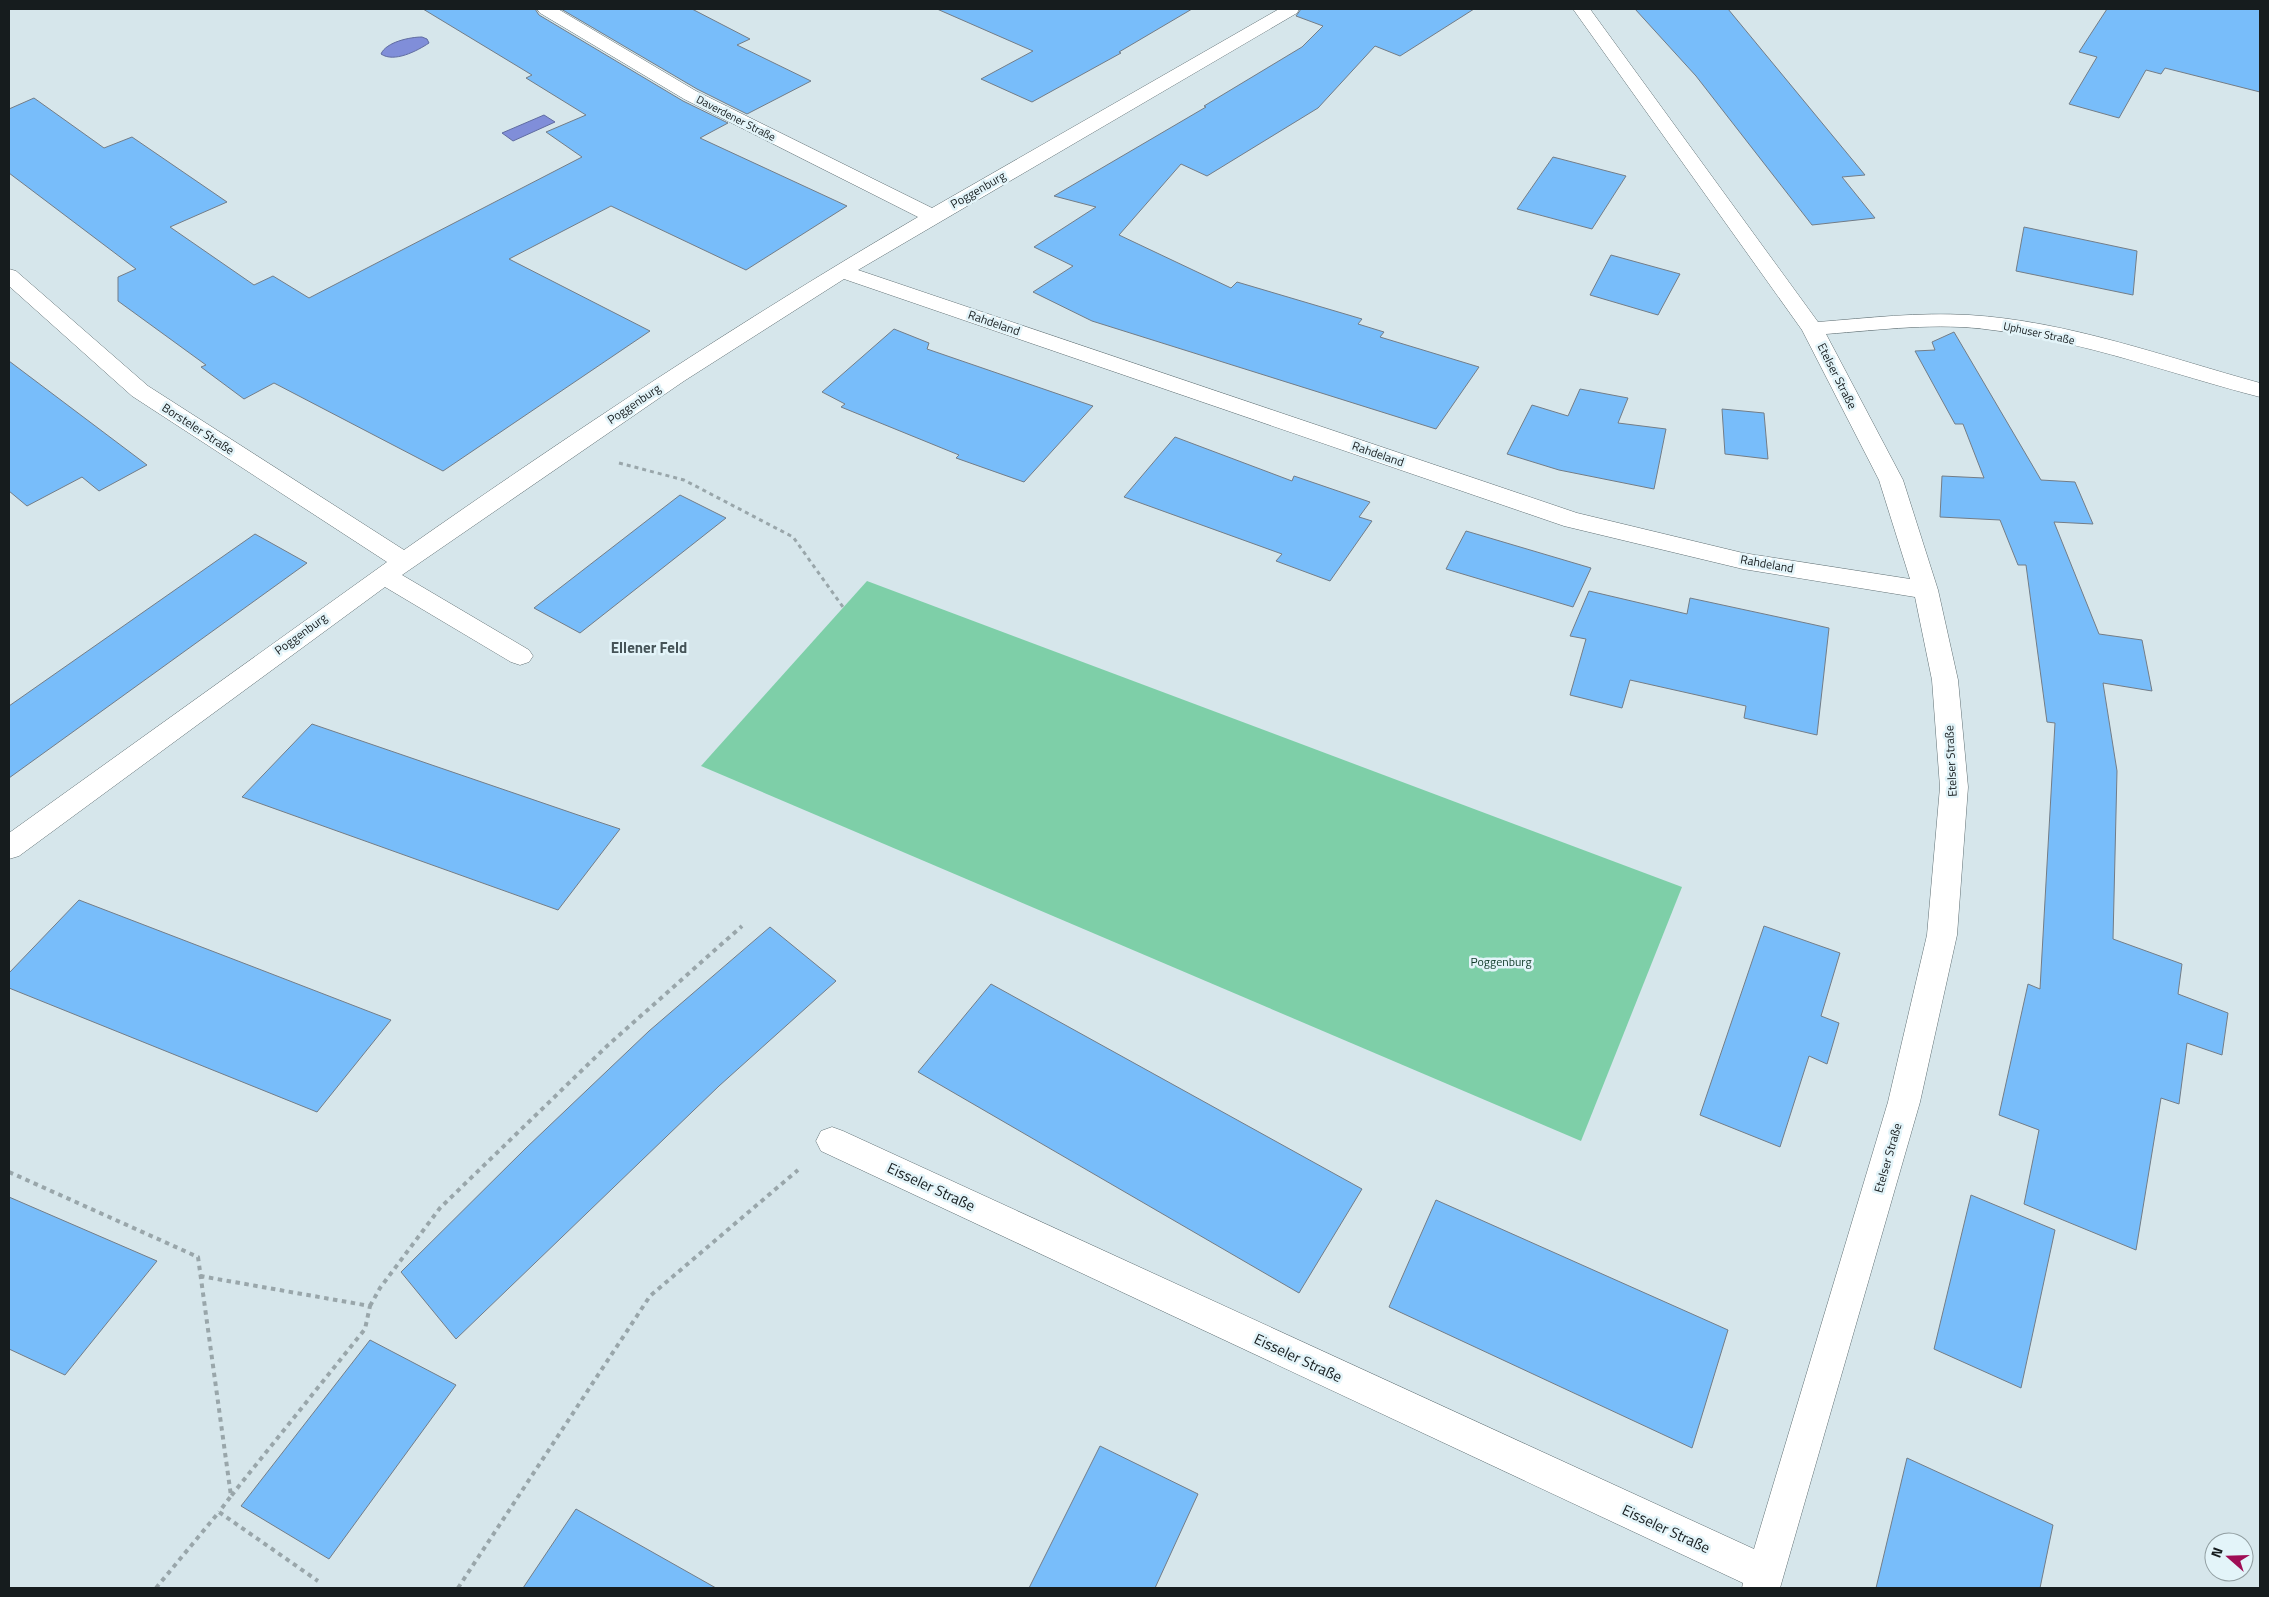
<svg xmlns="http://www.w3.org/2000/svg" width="2269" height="1597" viewBox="0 0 2269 1597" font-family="'Titillium Web',sans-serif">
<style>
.green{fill:#7ecfa8}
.water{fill:#808ed9;stroke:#606ca1}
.building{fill:#78bdfa;stroke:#737d87}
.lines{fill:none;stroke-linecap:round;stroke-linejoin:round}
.minor-casing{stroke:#627175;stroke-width:1}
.path-far1{stroke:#99a6aa;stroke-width:3;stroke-dasharray:4 4;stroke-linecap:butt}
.path{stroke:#99a6aa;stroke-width:4;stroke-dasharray:4.5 4.5;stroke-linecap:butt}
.minor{fill:#fff;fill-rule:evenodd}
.labels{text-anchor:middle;stroke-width:5;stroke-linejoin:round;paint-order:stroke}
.far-street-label{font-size:11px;fill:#161c1e;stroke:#e3f4f9}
.street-label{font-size:12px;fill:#161c1e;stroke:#e3f4f9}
.park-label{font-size:12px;fill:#103a28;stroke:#e3f4f9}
.quarter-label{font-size:15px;font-weight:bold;fill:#455357;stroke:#e3f4f9}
.near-street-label{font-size:15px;fill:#161c1e;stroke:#e3f4f9}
</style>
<rect width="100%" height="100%" fill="#d6e6eb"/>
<polygon class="green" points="867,581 1682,887 1581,1141 701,766"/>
<g class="water">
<path d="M 422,37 L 427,39 L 429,43 C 417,51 394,63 381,54 C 386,42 410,37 422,37 Z"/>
<polygon points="544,115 555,122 513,141 502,133"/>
</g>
<g class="building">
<polygon points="423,9 535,9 539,15 683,101 728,123 700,138 847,206 746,270 611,206 509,259 650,331 443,471 274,383 244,399 201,367 206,365 118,301 118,277 136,269 9,173 9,109 34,98 104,148 132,137 227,202 170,227 254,285 273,276 309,298 582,157 546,132 586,115 526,78 532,75"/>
<polygon points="561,9 692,9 750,39 737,45 811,81 747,114 697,89"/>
<polygon points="937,9 1192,9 1119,52 1121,53 1032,102 981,79 1033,51"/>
<polygon points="1301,9 1474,9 1400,56 1375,46 1318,108 1207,176 1181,164 1119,235 1231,288 1237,282 1362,319 1358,324 1384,332 1380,337 1479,367 1436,429 1092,321 1033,292 1073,266 1034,247 1096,207 1054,196 1206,107 1204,106 1302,47 1323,26 1296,16"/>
<polygon points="1635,9 1728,9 1865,175 1842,177 1875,218 1812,225 1696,76"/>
<polygon points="2107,9 2260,9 2260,92 2165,68 2161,74 2146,70 2119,118 2069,104 2097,57 2079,52"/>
<polygon points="1553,157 1626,176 1592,229 1517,209"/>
<polygon points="2024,227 2137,251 2133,295 2016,271"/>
<polygon points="1611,255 1680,274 1658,315 1590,295"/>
<polygon points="894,329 929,343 927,349 1093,406 1024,482 956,458 959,455 841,407 845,404 822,392"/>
<polygon points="1954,332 2041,480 2075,482 2093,524 2054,522 2099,634 2142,640 2152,691 2103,683 2117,771 2113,939 2182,964 2178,994 2228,1013 2222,1055 2187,1043 2179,1104 2161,1098 2136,1250 2024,1204 2039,1130 1999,1115 2028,984 2040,989 2055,723 2047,722 2026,565 2018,565 2000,520 1940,517 1942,476 1984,478 1963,424 1955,424 1915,351 1935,350 1932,342"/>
<polygon points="9,361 147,465 99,491 82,477 27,506 9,491"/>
<polygon points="1580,389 1628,398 1618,423 1666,429 1654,489 1559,470 1507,454 1532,405 1568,416"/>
<polygon points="1722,409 1764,413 1768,459 1725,454"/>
<polygon points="1175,437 1292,481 1294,476 1370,502 1359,517 1372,521 1330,581 1276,561 1282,554 1124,497"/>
<polygon points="680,495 726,518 580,633 534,608"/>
<polygon points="1466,531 1591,568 1573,607 1446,569"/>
<polygon points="255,534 307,563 9,778 9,706"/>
<polygon points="1589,591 1687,614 1690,598 1829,628 1817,735 1744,718 1746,706 1630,680 1622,708 1570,695 1586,639 1570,636"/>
<polygon points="312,724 578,815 620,829 558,910 242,797"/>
<polygon points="79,900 251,966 391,1020 317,1112 9,988 9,973"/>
<polygon points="1764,926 1840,953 1821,1016 1839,1023 1827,1064 1809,1056 1780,1147 1700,1115"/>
<polygon points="770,927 836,981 719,1086 456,1339 401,1272 526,1148 649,1031"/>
<polygon points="991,984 1362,1189 1299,1293 918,1072"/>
<polygon points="1971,1195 2055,1230 2021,1388 1934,1349"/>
<polygon points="9,1197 157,1261 65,1375 9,1349"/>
<polygon points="1436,1200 1728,1330 1692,1448 1389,1307"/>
<polygon points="370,1340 456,1385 329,1559 241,1506"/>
<polygon points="1100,1446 1198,1494 1155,1588 1029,1588"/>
<polygon points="1907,1458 2053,1525 2040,1588 1876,1588"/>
<polygon points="576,1509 716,1588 523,1588"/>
</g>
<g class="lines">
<g class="minor-casing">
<path id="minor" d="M 537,9 L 558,9 L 696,91 L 932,208 L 1279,9 L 1299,9 L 1297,13 L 858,270 L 1577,513 L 1743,553 L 1910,579 L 1879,480 L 1802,330 L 1573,9 L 1590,9 L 1818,322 C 1868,318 1919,312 1969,315 C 2068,321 2165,357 2260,383 L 2260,397 C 2171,374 2084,341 1992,330 C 1937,322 1881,330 1826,334 L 1903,480 L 1938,590 L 1958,680 L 1968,787 L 1957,935 L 1920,1102 L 1780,1588 L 1742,1588 L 1743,1583 L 821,1151 L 816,1141 L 821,1131 L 832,1127 L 843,1131 L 1754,1549 L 1888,1102 L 1927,935 L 1940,787 L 1932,680 L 1915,597 L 1743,569 L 1564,526 L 844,279 L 684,381 L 402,575 L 529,650 L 533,656 L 529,662 L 520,665 L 511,662 L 385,587 L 19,856 L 9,859 L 9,833 L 387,562 L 132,396 L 9,286 L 9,269 L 16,271 L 148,386 L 404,550 C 571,433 742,320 918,217 L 684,99 L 540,13 Z"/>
</g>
<polyline class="path-far1" points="619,463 684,480 793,537 843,607"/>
<g class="path">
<polyline points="9,1172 198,1257 231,1496 219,1512"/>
<polyline points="200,1276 370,1306 365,1329 231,1496"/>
<polyline points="370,1306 380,1288 440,1208 607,1046 742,926"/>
<polyline points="156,1588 219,1512 318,1581"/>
<polyline points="458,1588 650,1296 798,1170"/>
</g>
<use href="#minor" class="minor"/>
</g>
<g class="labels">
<g class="far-street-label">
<text transform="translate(736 118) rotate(27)" y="4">Daverdener Straße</text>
<text transform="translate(2039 333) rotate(12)" y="4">Uphuser Straße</text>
</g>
<g class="street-label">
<text transform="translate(978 190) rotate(-30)" y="4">Poggenburg</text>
<text transform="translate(994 323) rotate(19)" y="4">Rahdeland</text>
<text transform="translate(1837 376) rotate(63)" y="4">Etelser Straße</text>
<text transform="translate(634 404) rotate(-34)" y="4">Poggenburg</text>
<text transform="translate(198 429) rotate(33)" y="4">Borsteler Straße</text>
<text transform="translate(1378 454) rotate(19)" y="4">Rahdeland</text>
<text transform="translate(1767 564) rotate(10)" y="4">Rahdeland</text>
<text transform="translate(301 634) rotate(-36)" y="4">Poggenburg</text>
<text transform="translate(1951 761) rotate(-93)" y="4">Etelser Straße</text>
<text transform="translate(1888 1158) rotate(-74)" y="4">Etelser Straße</text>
</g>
<g class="park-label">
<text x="1501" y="966">Poggenburg</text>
</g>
<g class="quarter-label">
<text x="649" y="653">Ellener Feld</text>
</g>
<g class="near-street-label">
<text transform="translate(931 1187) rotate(25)" y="5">Eisseler Straße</text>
<text transform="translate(1298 1358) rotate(25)" y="5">Eisseler Straße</text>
<text transform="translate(1666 1529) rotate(25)" y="5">Eisseler Straße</text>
</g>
</g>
<rect width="2269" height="1597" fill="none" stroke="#161c1e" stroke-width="20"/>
<g transform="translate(2229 1557) rotate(290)"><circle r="24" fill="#e3f4f9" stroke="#919ea1"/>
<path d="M0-4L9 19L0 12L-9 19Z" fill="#9f0d55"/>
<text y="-8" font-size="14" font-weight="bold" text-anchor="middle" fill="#161c1e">N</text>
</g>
</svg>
